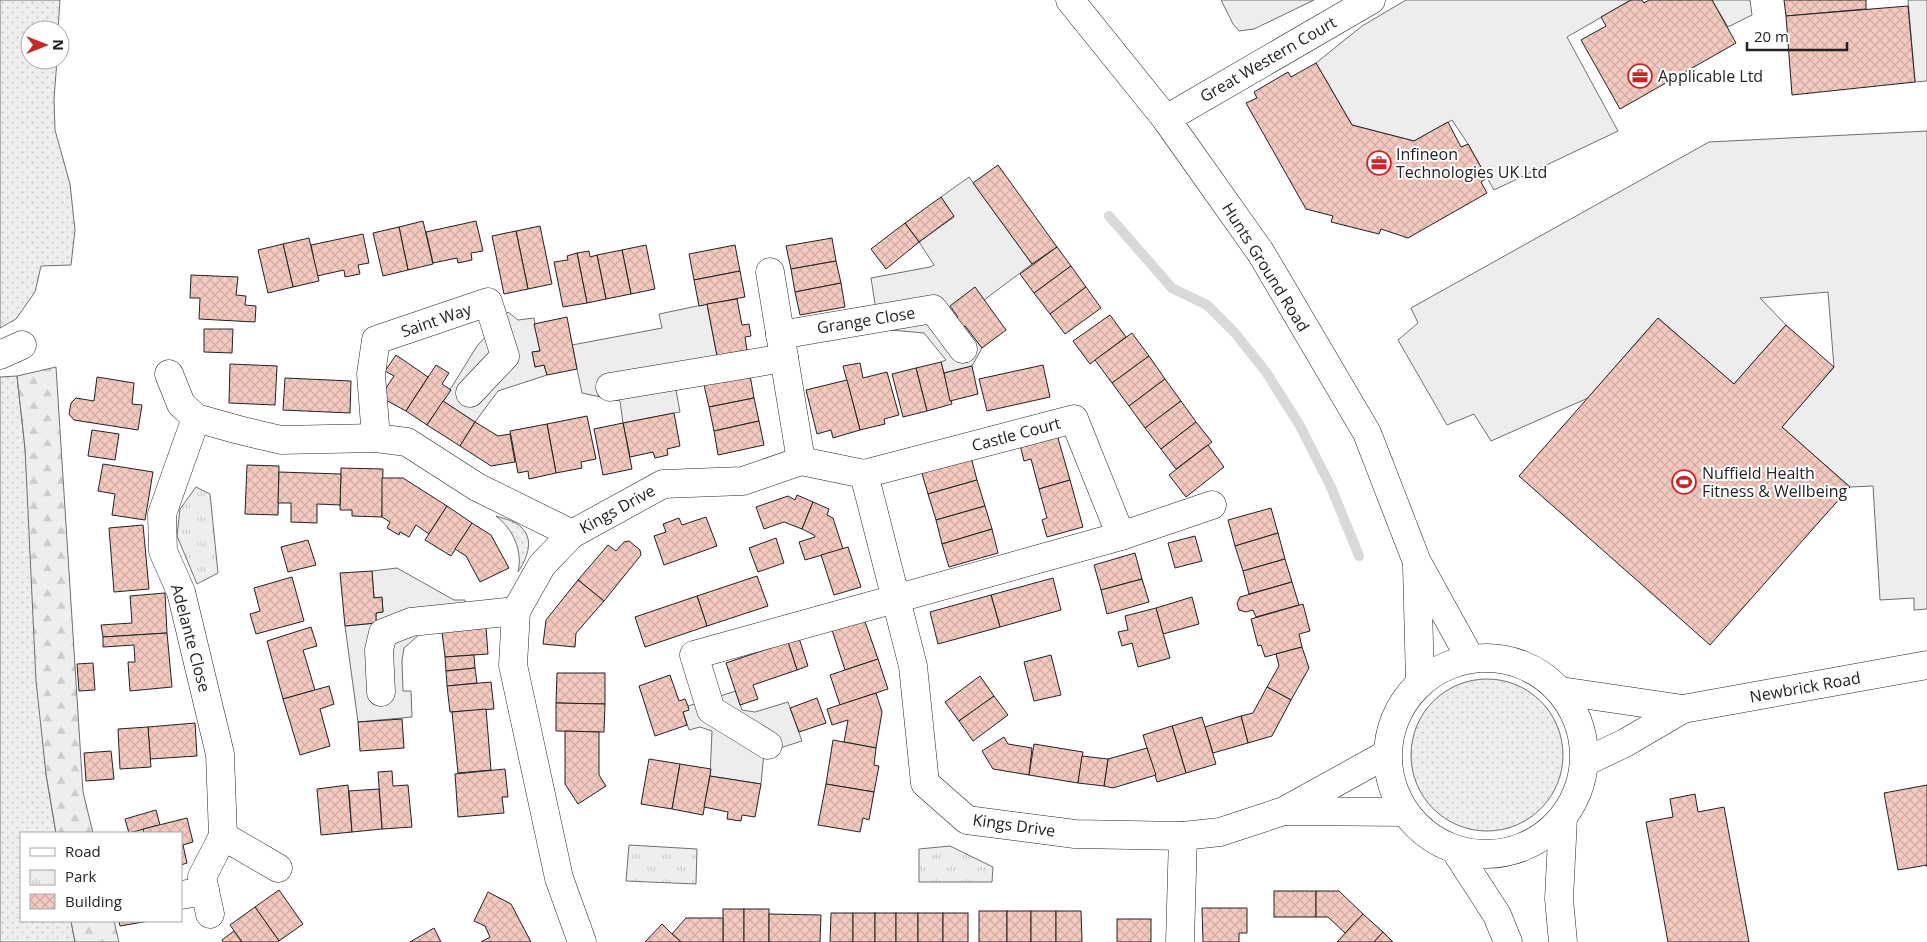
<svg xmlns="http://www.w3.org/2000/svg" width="1927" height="942" viewBox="0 0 1927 942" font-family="'Open Sans',sans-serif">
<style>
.grass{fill:url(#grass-dots);stroke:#6f6f6f}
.forest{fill:url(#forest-firs);stroke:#6f6f6f}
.park{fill:url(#park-tufts);stroke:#6f6f6f}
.parking{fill:#ededed;stroke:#6f6f6f}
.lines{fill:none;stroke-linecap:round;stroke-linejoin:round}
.stream{stroke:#d9d9d9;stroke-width:10}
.building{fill:url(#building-cross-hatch);stroke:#222}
.street-casing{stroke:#222;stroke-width:29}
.street{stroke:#fff;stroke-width:28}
.labels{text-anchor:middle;stroke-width:4;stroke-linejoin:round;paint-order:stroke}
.street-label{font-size:16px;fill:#222;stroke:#fff}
.poi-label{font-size:16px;fill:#222;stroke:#fff;text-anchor:start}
</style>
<defs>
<pattern id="grass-dots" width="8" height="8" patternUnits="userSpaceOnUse" patternTransform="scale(1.25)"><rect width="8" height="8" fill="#eee"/><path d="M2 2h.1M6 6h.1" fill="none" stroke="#ccc" stroke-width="1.8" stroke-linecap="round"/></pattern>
<pattern id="forest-firs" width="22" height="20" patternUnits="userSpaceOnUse" patternTransform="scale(1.25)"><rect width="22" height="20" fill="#eee"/><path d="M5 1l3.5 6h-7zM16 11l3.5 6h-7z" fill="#ccc"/></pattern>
<pattern id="park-tufts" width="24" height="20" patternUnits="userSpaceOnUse" patternTransform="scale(1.25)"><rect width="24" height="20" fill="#eee"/><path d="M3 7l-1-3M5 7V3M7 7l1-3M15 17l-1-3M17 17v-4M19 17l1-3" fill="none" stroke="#ccc"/></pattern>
<pattern id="building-cross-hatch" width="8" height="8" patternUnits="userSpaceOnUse" patternTransform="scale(1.25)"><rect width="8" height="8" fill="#f3c9c0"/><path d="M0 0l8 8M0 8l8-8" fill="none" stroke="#d0aca5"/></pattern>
</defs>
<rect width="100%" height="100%" fill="#fff"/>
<g class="grass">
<polygon points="0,0 60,0 58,30 30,30 30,60 57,60 54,99 55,130 70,184 75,230 71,265 41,266 35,292 16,319 0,328"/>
<polygon points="17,376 25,448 46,774 56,833 21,833 21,921 71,921 75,942 0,942 0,377"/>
<path d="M 496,516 C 505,519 516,521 522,528 C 535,541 526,560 518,572 C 523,551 513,529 496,516 Z"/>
<circle cx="1487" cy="755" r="76"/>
</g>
<g class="forest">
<polygon points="56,367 83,792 93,833 56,833 46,774 36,681 25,448 17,376"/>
<polygon points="71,921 114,921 119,942 75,942"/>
</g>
<g class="park">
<polygon points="196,487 210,494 218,573 197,584 177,536 180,509"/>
<polygon points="629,845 697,849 696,884 626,881"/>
<polygon points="950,846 993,867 992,882 919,882 919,849"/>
</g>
<g class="parking">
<polygon points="1221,0 1314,0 1254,29 1239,31 1233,24"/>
<polygon points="1406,0 1631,0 1567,37 1618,131 1494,190 1468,144 1452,120 1414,141 1352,125 1316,63 1362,26"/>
<polygon points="1712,0 1750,0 1752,15 1728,27"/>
<polygon points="1908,0 1927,0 1927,81 1915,82"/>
<polygon points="1927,131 1927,609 1914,610 1914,598 1880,600 1873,486 1850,487 1782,427 1834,367 1828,292 1760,298 1786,325 1734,384 1658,318 1588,398 1491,441 1474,414 1447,425 1398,340 1418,323 1411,308 1709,142"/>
<polygon points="969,177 1032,264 984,300 965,326 982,348 972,366 944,373 941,362 946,360 924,333 879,329 871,278 930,267 934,265 919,242 954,217 941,197"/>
<polygon points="707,304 722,381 676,390 680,412 623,423 620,401 582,393 572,345 662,328 659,314"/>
<polygon points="508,312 518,320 534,318 540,351 533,352 535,367 544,365 547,375 498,391 475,422 443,401 477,346"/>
<polygon points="397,568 454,600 465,600 469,629 420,634 404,648 402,661 403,691 411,691 412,717 358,722 345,626 376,623 376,613 383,612 382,598 374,598 372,571"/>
<polygon points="736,691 742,710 755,712 788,702 802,741 764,753 761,784 710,776 712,731 700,727 689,730 683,712 688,706"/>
</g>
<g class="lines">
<polyline class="stream" points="1109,216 1172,288 1207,305 1235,333 1266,372 1299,424 1331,487 1359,556"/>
</g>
<g class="building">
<polygon points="1631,0 1642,0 1644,3 1649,0 1712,0 1736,43 1620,109 1581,40 1606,26 1601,17"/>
<polygon points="1784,0 1866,0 1866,9 1786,16"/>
<polygon points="1908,6 1915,82 1792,95 1786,16"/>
<polygon points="1316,63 1352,125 1414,141 1448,122 1461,147 1468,144 1487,178 1481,182 1487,193 1408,238 1381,229 1379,234 1331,222 1333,216 1306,209 1246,103 1257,98 1254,92 1288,72 1291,77"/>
<polygon points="998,165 1057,247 1032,264 973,183"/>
<polygon points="941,197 954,216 919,242 905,223"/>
<polygon points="423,221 433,264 408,270 399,227"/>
<polygon points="476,221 483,251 471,253 472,260 458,263 457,258 433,263 426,232"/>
<polygon points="905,223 919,242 886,269 871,249"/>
<polygon points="540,226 552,284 528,289 516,231"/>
<polygon points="399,227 408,270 383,276 373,233"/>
<polygon points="516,231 528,289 504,294 492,236"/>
<polygon points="363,234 369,263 358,265 360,274 345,277 344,270 317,276 311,245"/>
<polygon points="309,238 319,281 293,287 283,244"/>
<polygon points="832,238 836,261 791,269 786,246"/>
<polygon points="283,244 293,287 268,293 258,250"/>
<polygon points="646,245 655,289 631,294 622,250"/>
<polygon points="735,245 740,271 694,280 689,254"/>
<polygon points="1057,247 1071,266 1034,293 1020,274"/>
<polygon points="622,250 631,294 606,299 597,255"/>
<polygon points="589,251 590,257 597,255 606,299 587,303 577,253"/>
<polygon points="577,253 587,303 563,307 554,262 568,260 567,256"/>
<polygon points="836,261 841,283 795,292 791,269"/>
<polygon points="1071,266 1086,287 1050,314 1034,293"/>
<polygon points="740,271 745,297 699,306 694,280"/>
<polygon points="191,275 238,277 236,295 246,296 245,305 256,306 255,322 199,319 200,298 190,298"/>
<polygon points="841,283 845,307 800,315 795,292"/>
<polygon points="975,287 1006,330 982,348 965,326 959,330 953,322 958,317 950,306"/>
<polygon points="1086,287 1101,308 1065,334 1050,314"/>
<polygon points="737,299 742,325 749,324 751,336 745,337 747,350 717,356 707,304"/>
<polygon points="1110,315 1126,337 1090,364 1073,341"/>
<polygon points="567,317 577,369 547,375 544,365 535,367 532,352 540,351 534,324"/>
<polygon points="1658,318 1734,384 1786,325 1834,367 1782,427 1850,487 1710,645 1519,476"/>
<polygon points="204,329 233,329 232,353 204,352"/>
<polygon points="1132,333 1149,356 1112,383 1095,360"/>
<polygon points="396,355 428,377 406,411 380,397 394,376 385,371"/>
<polygon points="1149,356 1165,379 1129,406 1112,383"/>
<polygon points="941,362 952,404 927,411 916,368"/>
<polygon points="860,363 863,378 887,372 899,415 884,419 885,424 860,430 843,366"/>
<polygon points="230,364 277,366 275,405 229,403"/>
<polygon points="436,365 449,373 442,384 451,390 427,425 406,411"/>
<polygon points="1043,365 1050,397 987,411 979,379"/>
<polygon points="972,366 978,394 950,401 944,373"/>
<polygon points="916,368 927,411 903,417 892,374"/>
<polygon points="750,375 754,398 709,407 704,385"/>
<polygon points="97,377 134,383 132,404 142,405 138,430 74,420 69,414 71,403 76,398 94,401"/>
<polygon points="285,378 351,381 350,413 283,410"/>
<polygon points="1165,379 1181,401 1145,428 1129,406"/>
<polygon points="847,380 860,430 833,438 831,430 817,434 806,390"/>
<polygon points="754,398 759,421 714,431 709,407"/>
<polygon points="443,401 475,422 460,446 427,425"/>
<polygon points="1181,401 1196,422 1161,449 1145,428"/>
<polygon points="674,413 680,446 667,449 668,455 655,458 653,452 630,457 623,423"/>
<polygon points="587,416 596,459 581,462 582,468 556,473 547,424"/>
<polygon points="759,421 764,445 718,455 714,431"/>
<polygon points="475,422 498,436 510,434 515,462 491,466 460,446"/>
<polygon points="1196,422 1212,442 1176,469 1161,449"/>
<polygon points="623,423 632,469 603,475 594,429"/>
<polygon points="547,424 556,473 529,479 528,471 518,473 510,431"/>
<polygon points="92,430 119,434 115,460 88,456"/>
<polygon points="1056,431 1070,480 1039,489 1031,459 1024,461 1019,441"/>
<polygon points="1208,445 1224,467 1186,497 1169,475"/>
<polygon points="971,457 977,480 928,494 921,470"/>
<polygon points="103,464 153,472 145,520 112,515 115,494 98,491"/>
<polygon points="247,465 279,466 278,515 245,514"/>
<polygon points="341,468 383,469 382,517 352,516 352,510 340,510"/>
<polygon points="279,472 341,474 340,505 317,504 317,523 291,522 291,503 278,503"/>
<polygon points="382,478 403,478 447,506 429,534 416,525 409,537 400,532 399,535 387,528 390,522 382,517"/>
<polygon points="977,480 985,506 936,520 928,494"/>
<polygon points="1070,480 1083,527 1047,537 1042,520 1047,518 1039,489"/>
<polygon points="797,495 813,502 802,529 784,522 764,529 756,507 788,496 795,500"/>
<polygon points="813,502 829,509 827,515 833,518 843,549 805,560 799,542 815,537 814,535 802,529"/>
<polygon points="447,506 472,523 451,556 425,540"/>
<polygon points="985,506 992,529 942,544 936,520"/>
<polygon points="1271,508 1278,533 1235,546 1228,520"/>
<polygon points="706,517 717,546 664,565 654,536 666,532 663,524 679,518 682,525"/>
<polygon points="472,523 491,535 509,568 480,582 466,556 455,549"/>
<polygon points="143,525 149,589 114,592 109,528"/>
<polygon points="992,529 998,553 949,567 942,544"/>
<polygon points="1278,533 1285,559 1243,571 1235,546"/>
<polygon points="1195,536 1202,561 1175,568 1168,543"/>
<polygon points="776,538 784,563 758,572 749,548"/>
<polygon points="308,540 316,565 288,572 281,547"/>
<polygon points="629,541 640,550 641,555 604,601 578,580 608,545 616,551 624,542"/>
<polygon points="848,547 861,587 834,595 821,555"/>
<polygon points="1135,553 1142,579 1101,590 1094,565"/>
<polygon points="1285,559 1292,582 1249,594 1243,571"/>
<polygon points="372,571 374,598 382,597 383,612 376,613 376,623 345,626 340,573"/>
<polygon points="757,576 768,606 707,626 697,596"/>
<polygon points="292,577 304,621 256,634 250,614 260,611 254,588"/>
<polygon points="1053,578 1061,610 1000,627 991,595"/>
<polygon points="1142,579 1149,602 1107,614 1101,590"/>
<polygon points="578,580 604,601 576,633 575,647 543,644 546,620"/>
<polygon points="1292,582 1299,605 1256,617 1253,610 1246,612 1239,610 1237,603 1240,597"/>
<polygon points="165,593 167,633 103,637 101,625 132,623 130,596"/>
<polygon points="991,595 1000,627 938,644 930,612"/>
<polygon points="697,596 707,626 645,647 635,617"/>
<polygon points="1192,597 1199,624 1163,634 1156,608"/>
<polygon points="1303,604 1310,631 1299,634 1302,647 1265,657 1261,645 1258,646 1251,619"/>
<polygon points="1156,608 1170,658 1138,667 1132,643 1122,646 1118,632 1128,630 1125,616"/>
<polygon points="863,616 878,659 845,670 831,627"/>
<polygon points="311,627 317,646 303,650 315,690 283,699 267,641"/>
<polygon points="486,627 488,654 445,657 442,632"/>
<polygon points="167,633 172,687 130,691 128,662 135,662 134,645 103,647 103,637"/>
<polygon points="799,638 808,666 797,670 788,642"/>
<polygon points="788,642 797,670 753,685 758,699 740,705 726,663"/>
<polygon points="1302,647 1309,668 1291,700 1267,687 1279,666 1276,654"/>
<polygon points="474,655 475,668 446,671 445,657"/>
<polygon points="1051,655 1061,695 1034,701 1024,662"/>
<polygon points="878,659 888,689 840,705 830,675"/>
<polygon points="93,663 95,690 79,691 77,664"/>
<polygon points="475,668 477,683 447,686 446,671"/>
<polygon points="557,673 605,673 605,704 556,703"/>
<polygon points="670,675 679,701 685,699 688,706 689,710 683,712 687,725 655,736 639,686"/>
<polygon points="980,676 994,696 959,721 945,702"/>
<polygon points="491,682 494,709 450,712 447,686"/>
<polygon points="329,686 334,704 320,709 330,746 300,755 283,699"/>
<polygon points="1267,687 1291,700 1272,736 1248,743 1241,716 1253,713"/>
<polygon points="876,693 882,712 876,748 844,742 848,720 832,725 827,709"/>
<polygon points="994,696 1008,715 973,741 959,721"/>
<polygon points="817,698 826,723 799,732 790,708"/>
<polygon points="556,703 605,704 604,732 556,731"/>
<polygon points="486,709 491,770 458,773 452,712"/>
<polygon points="1241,716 1248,743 1213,753 1205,727"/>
<polygon points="1202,717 1216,764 1186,773 1172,726"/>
<polygon points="402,719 404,748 360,751 358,722"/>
<polygon points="195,723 197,756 150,759 148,727"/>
<polygon points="1172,726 1186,773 1157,782 1143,735"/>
<polygon points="148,727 151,767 120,769 118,729"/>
<polygon points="565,731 599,732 599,775 606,786 578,804 565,784"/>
<polygon points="1004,737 1008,744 1032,748 1029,775 993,769 982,751"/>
<polygon points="833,740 876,748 874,765 879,766 874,792 826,784"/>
<polygon points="1034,744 1083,752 1078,783 1029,775"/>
<polygon points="1147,748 1156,775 1113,788 1104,786 1108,759"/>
<polygon points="111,751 114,779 86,781 84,753"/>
<polygon points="1082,756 1108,759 1104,786 1078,783"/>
<polygon points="649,759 680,764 672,809 641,804"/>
<polygon points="680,764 711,769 703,815 672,809"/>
<polygon points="505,769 508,797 502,797 504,813 458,817 455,774"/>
<polygon points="392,771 393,786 408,785 412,827 382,829 378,772"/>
<polygon points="710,776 761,784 755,817 742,815 741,821 727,819 728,812 704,807"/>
<polygon points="826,784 874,792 869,820 863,818 860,832 818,825"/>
<polygon points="348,785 352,832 321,835 317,789"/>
<polygon points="1927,785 1927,867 1927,865 1898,870 1884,793"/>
<polygon points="379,789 382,829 352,832 349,791"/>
<polygon points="1695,794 1698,812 1724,807 1749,942 1668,942 1646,822 1673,817 1670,799"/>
<polygon points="156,810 160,825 129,833 125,819"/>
<polygon points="187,818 193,842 183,845 187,863 181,865 181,833 144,833 143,829"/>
<polygon points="279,890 303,924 279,941 255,907"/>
<rect x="1274" y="891" width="42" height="26"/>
<polygon points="1316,891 1339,891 1363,914 1345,933 1328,917 1316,917"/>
<polygon points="488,892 511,904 531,942 481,942 490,937 485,926 474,921"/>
<polygon points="255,907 279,941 277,942 242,942 230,925"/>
<polygon points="1202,908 1247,908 1247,933 1239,933 1239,942 1203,942"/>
<rect x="723" y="909" width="21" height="33"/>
<rect x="744" y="909" width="25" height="33"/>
<rect x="979" y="911" width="28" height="31"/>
<rect x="1007" y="911" width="24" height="31"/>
<rect x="1031" y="911" width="25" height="31"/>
<polygon points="1056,911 1081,911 1082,942 1056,942"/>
<polygon points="831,913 853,913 853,942 830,942"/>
<rect x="853" y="913" width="22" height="29"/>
<rect x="875" y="913" width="21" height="29"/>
<rect x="896" y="913" width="22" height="29"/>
<rect x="918" y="913" width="25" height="29"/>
<rect x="943" y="913" width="25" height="29"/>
<polygon points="769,914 821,915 820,942 769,942"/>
<polygon points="1363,914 1383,932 1374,942 1337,942"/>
<polygon points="686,918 723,918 723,942 681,942 672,934"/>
<rect x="1117" y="919" width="34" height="23"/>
<polygon points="119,921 149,921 120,926"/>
<polygon points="662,924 672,934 681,942 645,942"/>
<polygon points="434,928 441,942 410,942"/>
<polygon points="234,931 242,942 223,942 222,940"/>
<polygon points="1383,932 1393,942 1374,942"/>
</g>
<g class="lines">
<g class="street-casing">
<g id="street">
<polyline points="1070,0 1166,119 1261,253 1367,433 1417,562 1470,658"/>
<polyline points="1166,119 1371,0"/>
<polyline points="770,272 801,461"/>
<polyline points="780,335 933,309 963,349"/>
<polyline points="0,355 22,345"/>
<polyline points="169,374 181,404 196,418 239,430 281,440 376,438 407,442 477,487 572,534"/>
<polyline points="610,387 784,358"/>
<polyline points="196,418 162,514 163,551 181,592 220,754 223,836 202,877 210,914"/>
<polyline points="376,438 371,374 376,340 488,302 505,356 470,393"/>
<polyline points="864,474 1074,419 1121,536"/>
<polyline points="1417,566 1420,682"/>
<circle cx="1486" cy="756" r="98"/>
<polyline points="1561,691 1683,709 1625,743 1585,762"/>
<polyline points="381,692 379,650 383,633 411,622 516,611"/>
<polyline points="1683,709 1927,665"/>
<polyline points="768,745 711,710 694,655 1121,536 1212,505"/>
<polyline points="1285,811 1405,812"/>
<polyline points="223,836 278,868"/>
<polyline points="1455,850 1497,915 1508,942"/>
<polyline points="181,895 205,891"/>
<polyline points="582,942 559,878 513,665 516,611 542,565 572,534 663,484 743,481 801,461 864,474 913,666 925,783 967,820 1075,834 1183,836 1220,832 1284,811 1387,754"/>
<polyline points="1180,942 1183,836"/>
<polyline points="1563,942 1559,899 1563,818"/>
</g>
</g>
<use href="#street" class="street"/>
</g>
<defs>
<g id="office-ring" transform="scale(1.25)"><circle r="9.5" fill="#fff" stroke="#c62828" stroke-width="1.5"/><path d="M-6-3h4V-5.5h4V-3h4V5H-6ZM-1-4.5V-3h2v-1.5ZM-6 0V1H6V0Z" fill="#c62828"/></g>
<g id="stadium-ring" transform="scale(1.25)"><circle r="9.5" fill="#fff" stroke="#c62828" stroke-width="1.5"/><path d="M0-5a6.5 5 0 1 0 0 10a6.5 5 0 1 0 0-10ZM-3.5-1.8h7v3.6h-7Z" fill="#c62828"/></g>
</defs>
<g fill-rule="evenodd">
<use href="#office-ring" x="1640" y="76"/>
<use href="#office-ring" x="1379" y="163"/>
<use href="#stadium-ring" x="1684" y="482"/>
</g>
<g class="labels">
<g class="street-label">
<text transform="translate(1268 59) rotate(-30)" y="6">Great Western Court</text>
<text transform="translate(1266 267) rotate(58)" y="6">Hunts Ground Road</text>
<text transform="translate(436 320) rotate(-19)" y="6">Saint Way</text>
<text transform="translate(866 320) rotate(-9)" y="6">Grange Close</text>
<text transform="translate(1016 434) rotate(-15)" y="6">Castle Court</text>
<text transform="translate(617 509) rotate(-29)" y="6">Kings Drive</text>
<text transform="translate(191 638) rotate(75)" y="6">Adelante Close</text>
<text transform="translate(1805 687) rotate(-10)" y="6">Newbrick Road</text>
<text transform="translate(1014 825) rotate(8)" y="6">Kings Drive</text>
</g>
<g class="poi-label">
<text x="1658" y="82">Applicable Ltd</text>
<text x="1396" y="160">Infineon<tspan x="1396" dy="18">Technologies UK Ltd</tspan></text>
<text x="1702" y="479">Nuffield Health<tspan x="1702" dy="18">Fitness &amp; Wellbeing</tspan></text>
</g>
</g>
<rect x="20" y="832" width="162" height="90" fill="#ffffff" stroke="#a7a7a7"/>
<rect x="30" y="848" width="25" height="8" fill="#ffffff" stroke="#a7a7a7"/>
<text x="65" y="857" font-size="15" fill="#222222">Road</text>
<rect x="30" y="870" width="25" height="15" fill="url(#park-tufts)" stroke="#a7a7a7"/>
<text x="65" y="882" font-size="15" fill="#222222">Park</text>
<rect x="30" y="894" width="25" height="15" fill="url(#building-cross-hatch)" stroke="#a7a7a7"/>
<text x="65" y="907" font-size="15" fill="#222222">Building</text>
<g transform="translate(45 45) rotate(90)"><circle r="24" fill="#ffffff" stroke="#a7a7a7"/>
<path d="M0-4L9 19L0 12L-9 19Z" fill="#c62828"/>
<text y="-8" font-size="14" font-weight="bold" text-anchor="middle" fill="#222222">N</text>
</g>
<path d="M1747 42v8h100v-8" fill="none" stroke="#222222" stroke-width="2.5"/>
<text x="1754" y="42" font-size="15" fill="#222222" stroke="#ffffff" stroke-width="4" paint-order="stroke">20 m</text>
</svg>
